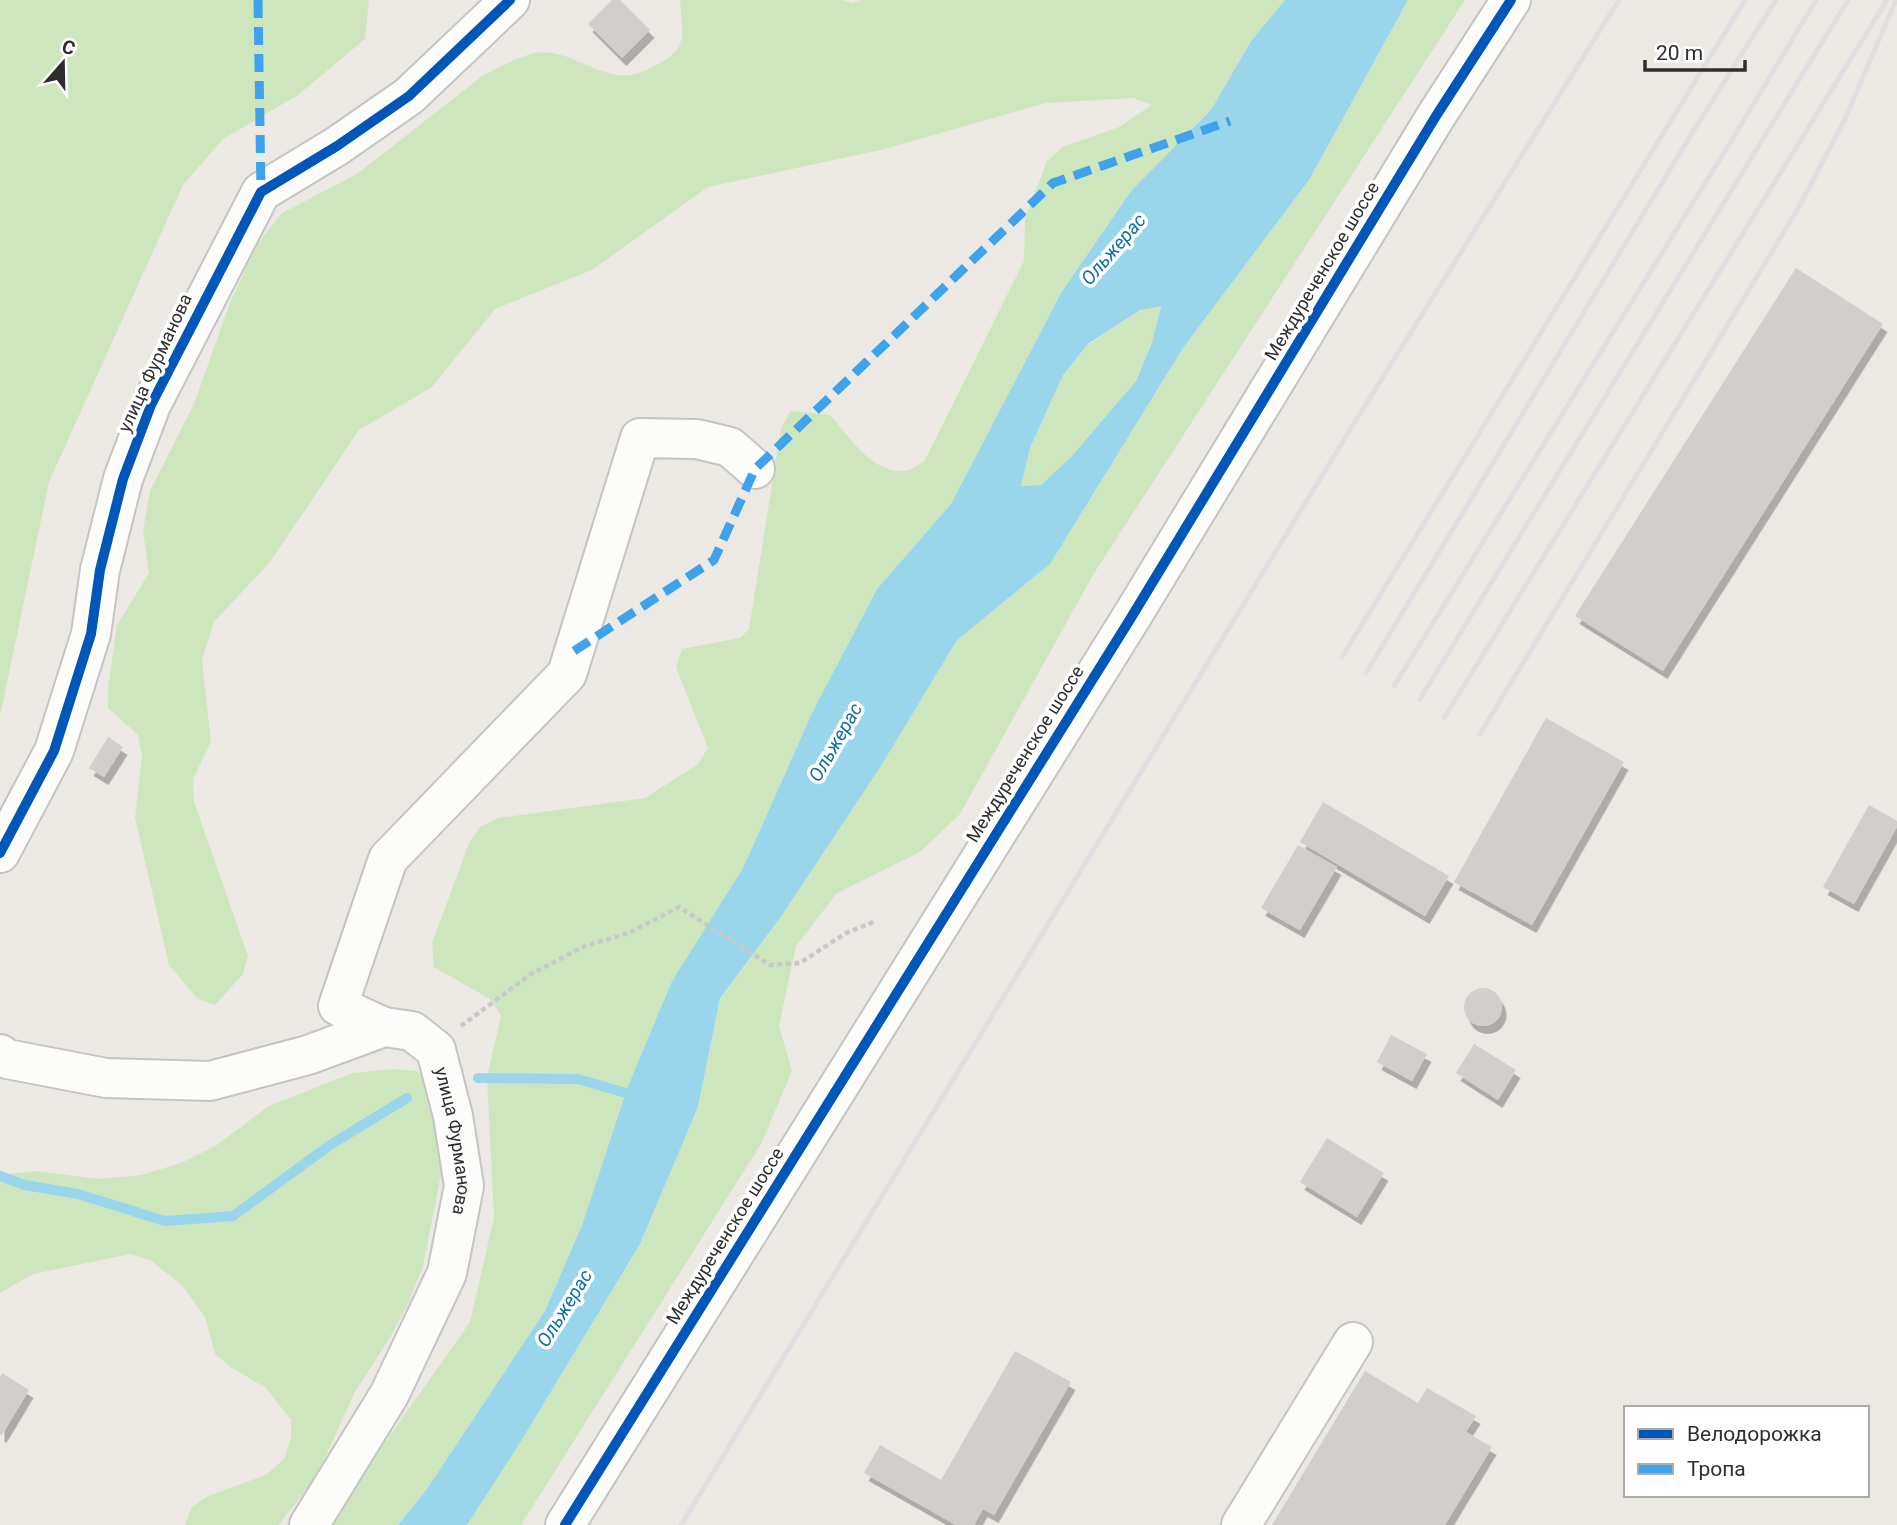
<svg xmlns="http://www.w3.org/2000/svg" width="1897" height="1525" viewBox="0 0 1897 1525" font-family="Roboto,sans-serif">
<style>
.green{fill:#cee6be}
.water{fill:#99d6ec;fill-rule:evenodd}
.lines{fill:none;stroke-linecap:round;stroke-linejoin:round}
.stream{stroke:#99d6ec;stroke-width:10}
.building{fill:#d1cecb;filter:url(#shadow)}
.minor-casing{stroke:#c5c4c5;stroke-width:42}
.path{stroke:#c9c9c8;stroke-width:4.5;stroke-dasharray:5 3.5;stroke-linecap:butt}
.minor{stroke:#fcfcfb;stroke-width:38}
.rail{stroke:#dfdfe1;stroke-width:5}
.quiet{stroke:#3ea3eb;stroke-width:9;stroke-dasharray:18 9;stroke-linecap:butt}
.cycleway-casing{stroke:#fff;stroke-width:15}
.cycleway{stroke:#0057b8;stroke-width:10}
.labels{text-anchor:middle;stroke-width:7;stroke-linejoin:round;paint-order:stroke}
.street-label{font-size:18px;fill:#2e2e2e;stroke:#fff}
.water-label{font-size:19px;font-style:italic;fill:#0d6fa3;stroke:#fff}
</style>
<defs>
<filter id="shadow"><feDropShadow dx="4.5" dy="8" stdDeviation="0" flood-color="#0004"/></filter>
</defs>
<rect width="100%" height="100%" fill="#ece8e4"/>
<g class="green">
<polygon points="0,0 369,0 365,39 298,95 223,139 183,185 49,482 0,716"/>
<path d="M 680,0 L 843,0 L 852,3 L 860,0 L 1285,0 L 1251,41 L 1211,110 L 1131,191 L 1061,293 L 951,504 L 877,589 L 813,711 L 743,868 L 672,981 L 628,1086 L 582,1225 L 545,1311 L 427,1489 L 398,1525 L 331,1525 L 346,1498 L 470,1322 L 494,1218 L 487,1077 L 501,1016 L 490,999 L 434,967 L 432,943 L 469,843 L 480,827 L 498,818 L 645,798 L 697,765 L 708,748 L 676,667 L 682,649 L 740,638 L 749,629 L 781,428 L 791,411 L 830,415 C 850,437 871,473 904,471 C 910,471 917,465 924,462 L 1024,261 L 1025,219 L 1047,161 L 1063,147 L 1119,127 L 1152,105 L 1133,98 L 1046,103 L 885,149 L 708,187 L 592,270 L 495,309 L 432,387 L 359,430 L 270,562 L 214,622 L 202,660 L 211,742 L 193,779 L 194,802 L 248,956 L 243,974 L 215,1005 L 197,998 L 169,965 L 135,818 L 142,755 L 138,735 L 108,708 L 108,688 L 117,625 L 149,573 L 143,531 L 150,491 L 194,404 L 230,303 L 256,246 L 282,213 L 357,174 L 481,77 C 497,68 517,57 535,53 C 570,46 603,85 639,73 C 645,71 652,67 658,64 C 690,48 682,31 680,0 Z"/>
<polygon points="1408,0 1465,0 1093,575 960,814 920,852 837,893 796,946 779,1026 792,1071 761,1144 521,1525 467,1525 520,1443 640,1244 698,1107 720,998 780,918 881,766 957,640 1050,564 1183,348 1309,180"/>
<polygon points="1161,305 1152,343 1136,381 1071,457 1041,485 1021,486 1030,448 1063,375 1089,344 1140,310"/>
<polygon points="395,1069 417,1071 431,1086 443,1164 423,1266 408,1304 389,1339 355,1392 315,1479 278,1525 185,1525 192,1507 208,1496 266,1475 284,1459 291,1438 291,1420 266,1388 232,1368 215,1354 205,1317 182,1285 150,1260 131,1254 33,1274 0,1293 0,1175 36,1171 98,1179 141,1175 181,1163 217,1145 269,1106 353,1073"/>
</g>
<path class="water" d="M 1285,0 L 1408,0 L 1309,180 L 1183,348 L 1050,564 L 957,640 L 881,766 L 780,918 L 720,998 L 698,1107 L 640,1244 L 520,1443 L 467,1525 L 398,1525 L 427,1489 L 545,1311 L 582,1225 L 628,1086 L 672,981 L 743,868 L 813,711 L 877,589 L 951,504 L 1061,293 L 1131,191 L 1211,110 L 1251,41 ZM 1161,306 L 1152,343 L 1136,381 L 1071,457 L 1041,485 L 1021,486 L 1030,448 L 1063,375 L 1089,343 L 1140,310 Z"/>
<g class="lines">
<g class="stream">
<polyline points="478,1078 578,1079 636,1096"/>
<polyline points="0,1176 25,1185 78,1194 165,1221 233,1216 330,1145 407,1098"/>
</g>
</g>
<g class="building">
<polygon points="612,0 620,0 650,30 622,58 588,24"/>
<polygon points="1796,268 1883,324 1663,671 1575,616"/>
<polygon points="1546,718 1624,762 1532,925 1454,882"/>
<polygon points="108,737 123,747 104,777 89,768"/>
<polygon points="1323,802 1449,876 1425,916 1300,842"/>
<polygon points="1869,805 1897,821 1897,827 1854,904 1823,887"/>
<polygon points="1298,845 1337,867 1300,930 1261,908"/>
<circle cx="1483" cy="1007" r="19"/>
<polygon points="1391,1035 1427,1054 1412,1081 1377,1062"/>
<polygon points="1474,1044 1516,1070 1498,1100 1456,1073"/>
<polygon points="1327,1138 1384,1173 1357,1217 1300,1182"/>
<polygon points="1015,1351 1071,1382 994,1515 983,1509 974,1525 956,1525 864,1473 880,1445 941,1480"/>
<polygon points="1365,1371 1418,1403 1427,1388 1476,1416 1466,1432 1492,1447 1445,1525 1272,1525"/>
<polygon points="2,1373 29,1390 2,1435 0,1434 0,1377"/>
</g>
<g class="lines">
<g class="minor-casing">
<g id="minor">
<polyline points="0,853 54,751 91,634 100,570 123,479 151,405 261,192 337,146 409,96 510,0"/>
<polyline points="384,1027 338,1006 388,859 567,674 640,438 697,439 730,447 755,469"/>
<path id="s1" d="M 0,1054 L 7,1059 L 106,1078 L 210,1081 L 308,1055 L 384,1027 L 412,1031 L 436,1050 L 453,1116 L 464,1186 L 447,1273 L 389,1395 L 309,1525"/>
<polyline points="565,1525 1129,621 1436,116 1511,0"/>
<polyline points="1241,1525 1353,1342"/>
</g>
</g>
<polyline class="path" points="461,1026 531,974 585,946 629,933 679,907 770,965 800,963 846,933 876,921"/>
<use href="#minor" class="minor"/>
<g class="rail">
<polyline points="1342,657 1745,0"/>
<polyline points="1366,673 1697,125 1776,0"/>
<polyline points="1394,686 1730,143 1816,0"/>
<polyline points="1420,699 1848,0"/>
<polyline points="1444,718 1887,0"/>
<polyline points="1480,734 1799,207 1845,119 1896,0"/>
<polyline points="681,1525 1353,425 1619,0"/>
</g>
<g class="quiet">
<polyline points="258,0 261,192"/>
<polyline points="574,651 714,560 755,469 1053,183 1230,121"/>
</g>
<g class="cycleway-casing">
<g id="cycleway">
<polyline points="0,853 54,751 91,634 100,570 123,479 151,405 261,192 337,146 409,96 510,0"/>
<polyline points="565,1525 1129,621 1436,116 1511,0"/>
</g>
</g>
<use href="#cycleway" class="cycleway"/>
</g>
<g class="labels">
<g class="street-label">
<text transform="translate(1322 271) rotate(-59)" y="6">Междуреченское шоссе</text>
<text transform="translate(155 363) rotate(-65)" y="6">улица Фурманова</text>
<text transform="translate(1025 754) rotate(-58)" y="6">Междуреченское шоссе</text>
<text dy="6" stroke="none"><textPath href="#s1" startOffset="548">улица Фурманова</textPath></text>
<text transform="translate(725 1236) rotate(-58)" y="6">Междуреченское шоссе</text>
</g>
<g class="water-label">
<text transform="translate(1113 249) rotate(-49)" y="7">Ольжерас</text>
<text transform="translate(835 742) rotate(-60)" y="7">Ольжерас</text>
<text transform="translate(564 1308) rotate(-58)" y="7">Ольжерас</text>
</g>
</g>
<rect x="1624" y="1406" width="245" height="91" fill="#ffffff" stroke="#ababab" stroke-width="2"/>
<rect x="1638" y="1429" width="35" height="10" fill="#0057b8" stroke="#ababab" stroke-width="2"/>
<text x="1687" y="1441" font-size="21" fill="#2e2e2e">Велодорожка</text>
<rect x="1638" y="1464" width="35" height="10" fill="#3ea3eb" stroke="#ababab" stroke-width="2"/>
<text x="1687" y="1476" font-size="21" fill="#2e2e2e">Тропа</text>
<g transform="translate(63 63) rotate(20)" stroke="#ffffff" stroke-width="5" paint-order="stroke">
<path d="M0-5L12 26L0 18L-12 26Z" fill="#2e2e2e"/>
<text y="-10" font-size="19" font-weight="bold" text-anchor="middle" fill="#2e2e2e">С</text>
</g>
<path d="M1645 60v10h100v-10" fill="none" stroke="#2e2e2e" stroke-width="3.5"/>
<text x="1656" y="60" font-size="21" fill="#2e2e2e" stroke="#ffffff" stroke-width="5" paint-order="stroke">20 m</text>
</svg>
